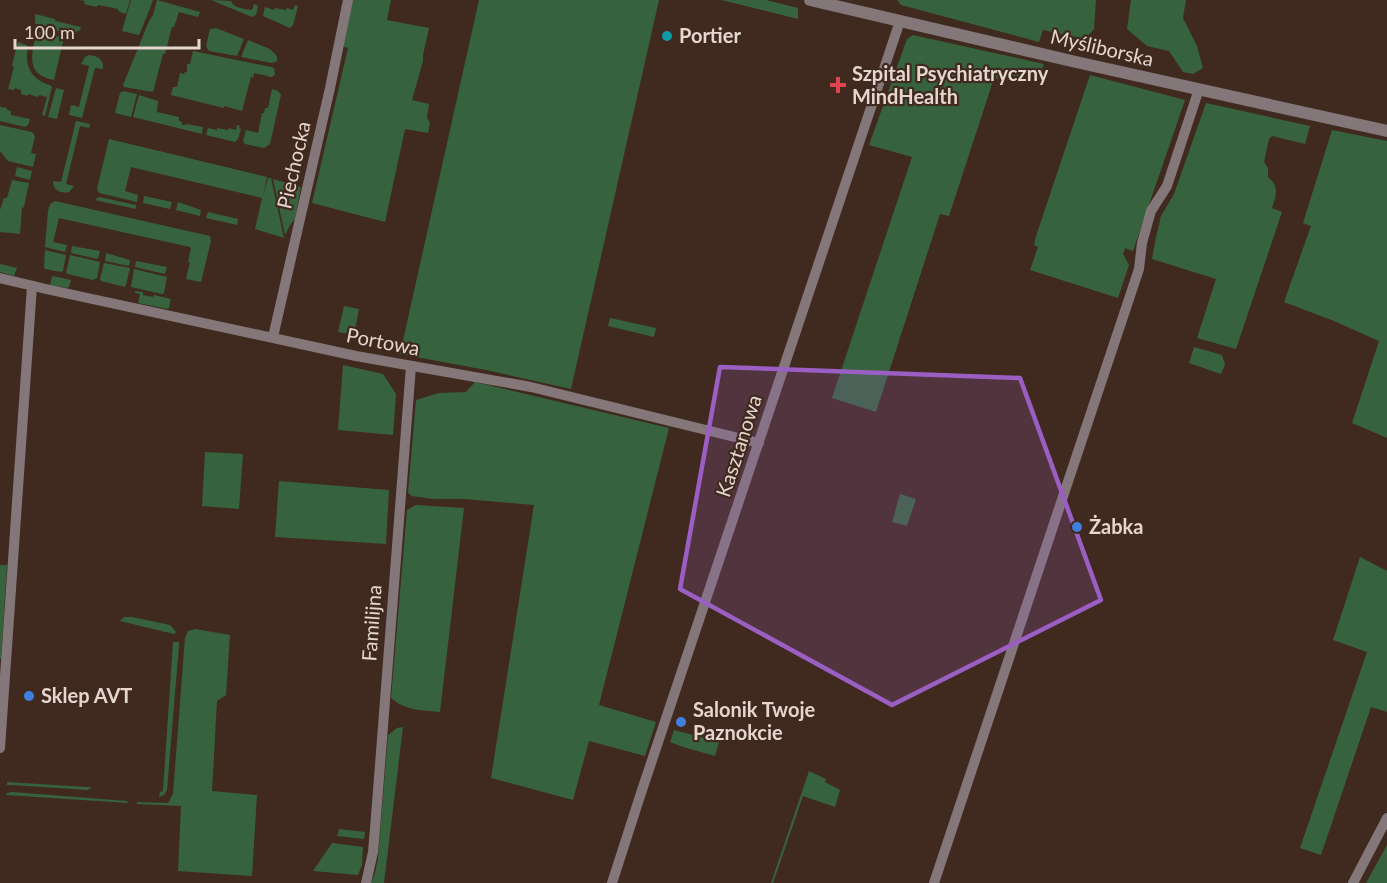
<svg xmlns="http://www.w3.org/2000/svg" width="1387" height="883" viewBox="0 0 1387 883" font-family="Lato,sans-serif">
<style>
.green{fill:#36633d}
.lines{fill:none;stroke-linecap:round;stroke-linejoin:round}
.minor{stroke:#84777a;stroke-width:10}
.tertiary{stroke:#84777a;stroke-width:12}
.marked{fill:#9b5fc4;fill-opacity:0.2;stroke:#9b5fc4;stroke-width:4.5;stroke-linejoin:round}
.culture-dot{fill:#0f9aa8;stroke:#402a1f;stroke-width:2}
.health-dot{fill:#e0444e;stroke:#402a1f;stroke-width:2}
.shop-dot{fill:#3f7fe0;stroke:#402a1f;stroke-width:2}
.labels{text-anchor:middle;stroke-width:4.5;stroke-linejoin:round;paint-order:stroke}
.poi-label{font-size:20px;font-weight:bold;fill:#e5d6cf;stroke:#402a1f;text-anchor:start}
.street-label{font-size:20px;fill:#e5d6cf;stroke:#402a1f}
</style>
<rect width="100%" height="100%" fill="#402a1f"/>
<g class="green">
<polygon points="79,0 130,0 126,14 118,11 118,9 98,5 97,7 84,4 85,1"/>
<path d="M 131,0 L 153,0 C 149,12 144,23 139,35 L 122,31 Z"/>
<polygon points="157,0 200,12 198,17 179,12 174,27 172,27 165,54 163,54 153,92 124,87 123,85 149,21 153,15"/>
<path d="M 211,0 L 231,1 C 233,8 245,9 252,10 L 254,4 L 258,6 L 256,15 L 252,17 Z"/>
<polygon points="351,0 391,0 387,20 429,28 423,55 423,61 412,100 429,104 427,118 430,123 428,133 405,129 385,222 312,203 348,48 341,46"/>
<polygon points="479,0 659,0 571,389 486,370 400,354"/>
<polygon points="721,0 766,0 798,8 798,19"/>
<polygon points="897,0 1096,0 1094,29 1085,39 1043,30 1039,42 901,5"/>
<polygon points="1131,0 1186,0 1183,18 1197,46 1203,68 1193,74 1183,72 1169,51 1147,46 1127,29"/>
<polygon points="295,5 298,6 293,25 290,28 263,16 265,7 274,10 275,8 286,10 287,8 293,10"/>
<polygon points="35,14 55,19 55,21 81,27 80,30 72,34 39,27 35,23"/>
<polygon points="216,28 244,39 237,56 209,51 206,46 210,29"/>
<path d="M 37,31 L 64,38 L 54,80 C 24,74 32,53 37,31 Z"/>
<polygon points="913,35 1044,64 1038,82 1006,74 1004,80 994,78 949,216 940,214 876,412 832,398 912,157 869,145 907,39"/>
<polygon points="248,40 270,49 277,56 277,61 272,63 241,57"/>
<path d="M 18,42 L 26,45 L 28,47 C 24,65 31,80 50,85 L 52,87 L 45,116 L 42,115 L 47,97 L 39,95 L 38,97 L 28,94 L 28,96 L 21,94 L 21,90 L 15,88 L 14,90 L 8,89 L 14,67 L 12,65 Z"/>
<polygon points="193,51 271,67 274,68 275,74 272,77 269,77 268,76 254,73 253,78 251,77 242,111 224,106 224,108 171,95 173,87 177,87 180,73 184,74 185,72 187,72 187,64 190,64"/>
<path d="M 89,55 C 98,56 104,60 103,69 L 95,68 L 82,118 L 69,115 L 71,105 L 79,107 L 89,66 L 81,64 L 85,57 Z"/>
<polygon points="1090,75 1185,100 1133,251 1125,248 1123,254 1129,265 1118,298 1030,270 1038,247 1034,245 1036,236"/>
<polygon points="56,88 64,90 57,119 48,117"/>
<polygon points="272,89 278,91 281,95 270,144 264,148 245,144 243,141 246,130 258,133 262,113 264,113 265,108 268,108"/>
<polygon points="123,91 137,94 131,117 115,113 120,93"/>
<polygon points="139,95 158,101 157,112 179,117 179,121 182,122 182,125 185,125 186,124 203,127 202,134 133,117"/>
<path d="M 1206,103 L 1310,126 L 1305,144 L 1272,136 L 1269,139 L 1264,162 L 1268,168 L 1268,177 C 1280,187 1276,195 1272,208 L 1282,212 L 1236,349 L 1197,338 L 1216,279 L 1152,259 L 1156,237 L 1161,216 L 1174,194 Z"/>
<polygon points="0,107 7,108 7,110 11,111 11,115 30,119 28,125 25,127 0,121"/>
<path d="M 76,121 L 90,124 L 89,128 L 80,126 L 66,184 L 74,186 L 69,192 C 60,194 53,190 53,181 L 61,182 Z"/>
<polygon points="0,125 32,132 35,136 31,153 36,154 33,167 8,161 0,151"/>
<polygon points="237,125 240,126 239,128 241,129 238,139 235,142 206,135 208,128 217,130 217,128 228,130 229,128 236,130"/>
<polygon points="1332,130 1387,141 1387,438 1352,423 1379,341 1334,321 1284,302 1311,226 1303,223"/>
<polygon points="109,139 267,177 263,197 268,178 271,178 284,238 255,229 262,198 131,167 125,191 138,195 137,202 99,193 97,189"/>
<polygon points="17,167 32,171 30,180 15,176"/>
<polygon points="273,179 301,187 295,219 290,225 285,235"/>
<polygon points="12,180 29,183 24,207 22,208 20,234 0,232 0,210 4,198 7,198"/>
<polygon points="144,196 172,202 170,209 143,203"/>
<polygon points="99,197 136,205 136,209 95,200"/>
<polygon points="55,201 210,236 211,241 201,282 186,279 190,262 188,262 191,248 190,247 59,218 53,242 67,245 65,252 45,247 48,211 50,204"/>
<polygon points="178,202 201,210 200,216 176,210"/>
<polygon points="208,212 238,219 237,225 206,218"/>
<polygon points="72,246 100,251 98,259 71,253"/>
<polygon points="45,250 66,255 63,271 61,272 45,269 44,267"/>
<polygon points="106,253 130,260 129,266 105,261"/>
<polygon points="70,255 100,262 97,278 93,280 68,274 66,273"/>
<polygon points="136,261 167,267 165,274 135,267"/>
<polygon points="104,263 130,268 126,285 125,287 101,281 100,279"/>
<polygon points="0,264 17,268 14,276 0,272"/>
<polygon points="134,269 167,277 164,293 162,294 131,287"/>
<polygon points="53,276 71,280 69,287 67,288 50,285 52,277"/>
<polygon points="135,291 143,292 143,295 153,297 154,295 171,299 169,308 167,309 138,303 140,294 135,293"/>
<polygon points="344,306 359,309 354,335 338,332"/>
<polygon points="610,318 656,328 654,337 608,326"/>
<polygon points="1194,347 1222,355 1225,364 1221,374 1189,363"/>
<polygon points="343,365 383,374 396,394 393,435 338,430"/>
<polygon points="475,382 669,428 599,705 656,722 645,756 589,741 573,800 491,778 534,505 465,499 433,499 412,496 408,493 416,400 439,393 466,392"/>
<polygon points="205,452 243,454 239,509 202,506"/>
<polygon points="279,481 389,490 386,544 275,537"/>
<polygon points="900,494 916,499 907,526 892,522"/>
<path d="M 416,505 L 464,508 L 440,712 C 421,710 406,711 391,698 L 407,510 Z"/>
<polygon points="1360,557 1387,571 1387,712 1371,707 1321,855 1300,848 1367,652 1333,640"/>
<polygon points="0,565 7,565 1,659 0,659"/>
<polygon points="124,617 132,617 170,625 176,632 174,634 120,621"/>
<polygon points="195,629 230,635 226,695 217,701 212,791 257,795 252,876 178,871 181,806 137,804 137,802 168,803 173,794 185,638 188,631"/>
<polygon points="173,642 179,642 179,645 167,790 164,795 159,797 160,792 163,791"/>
<polygon points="403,727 384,883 371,883 375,873 378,858 388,735 397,728"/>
<polygon points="674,730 719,742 715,756 683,747 670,742"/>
<polygon points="809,771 826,779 825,782 840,790 835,807 803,796 773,883 771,883"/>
<polygon points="7,782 86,787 92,787 88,790 12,785 7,785"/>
<polygon points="12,792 127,801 128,803 6,795 7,793"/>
<polygon points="339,829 365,832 364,839 337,836"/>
<polygon points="332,843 363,847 362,865 358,875 313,871"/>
<polygon points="1387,845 1387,883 1366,883"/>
</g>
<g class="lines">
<g class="minor">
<polyline points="0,278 46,289 356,356 531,387 759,443"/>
<polyline points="273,337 330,88 348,0"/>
<polyline points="0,748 32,286"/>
<polyline points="366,883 373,852 375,829 411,366"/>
<polyline points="612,883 641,793 900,21"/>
<polyline points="934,883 1139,269 1142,243 1151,211 1167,186 1199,89"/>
<polyline points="1353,883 1387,818"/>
</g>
<polyline class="tertiary" points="810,0 1076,62 1387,131"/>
</g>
<path class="marked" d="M 720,367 L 1020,378 L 1101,600 L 892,705 L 680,589 Z"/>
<circle class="culture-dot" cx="667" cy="36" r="6"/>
<path class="health-dot" d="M835 76h6v6h6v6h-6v6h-6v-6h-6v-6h6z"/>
<g class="shop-dot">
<circle cx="1077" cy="527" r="6"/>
<circle cx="29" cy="696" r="6"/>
<circle cx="681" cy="722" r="6"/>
</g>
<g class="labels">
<g class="poi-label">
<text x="679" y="43">Portier</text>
<text x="852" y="81">Szpital Psychiatryczny<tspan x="852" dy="23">MindHealth</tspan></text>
<text x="1089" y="534">Żabka</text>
<text x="41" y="703">Sklep AVT</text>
<text x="693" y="717">Salonik Twoje<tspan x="693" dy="23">Paznokcie</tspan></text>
</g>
<g class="street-label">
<text transform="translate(1102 48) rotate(13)" y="7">Myśliborska</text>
<text transform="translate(294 165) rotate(-77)" y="7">Piechocka</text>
<text transform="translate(383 342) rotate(11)" y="7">Portowa</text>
<text transform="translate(739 446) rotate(-72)" y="7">Kasztanowa</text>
<text transform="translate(372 623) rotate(-86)" y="7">Familijna</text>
</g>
</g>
<path d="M15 39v9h184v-9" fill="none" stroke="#e5d6cf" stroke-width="3"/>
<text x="24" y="39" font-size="18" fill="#e5d6cf" stroke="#402a1f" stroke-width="4.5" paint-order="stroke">100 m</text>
</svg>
